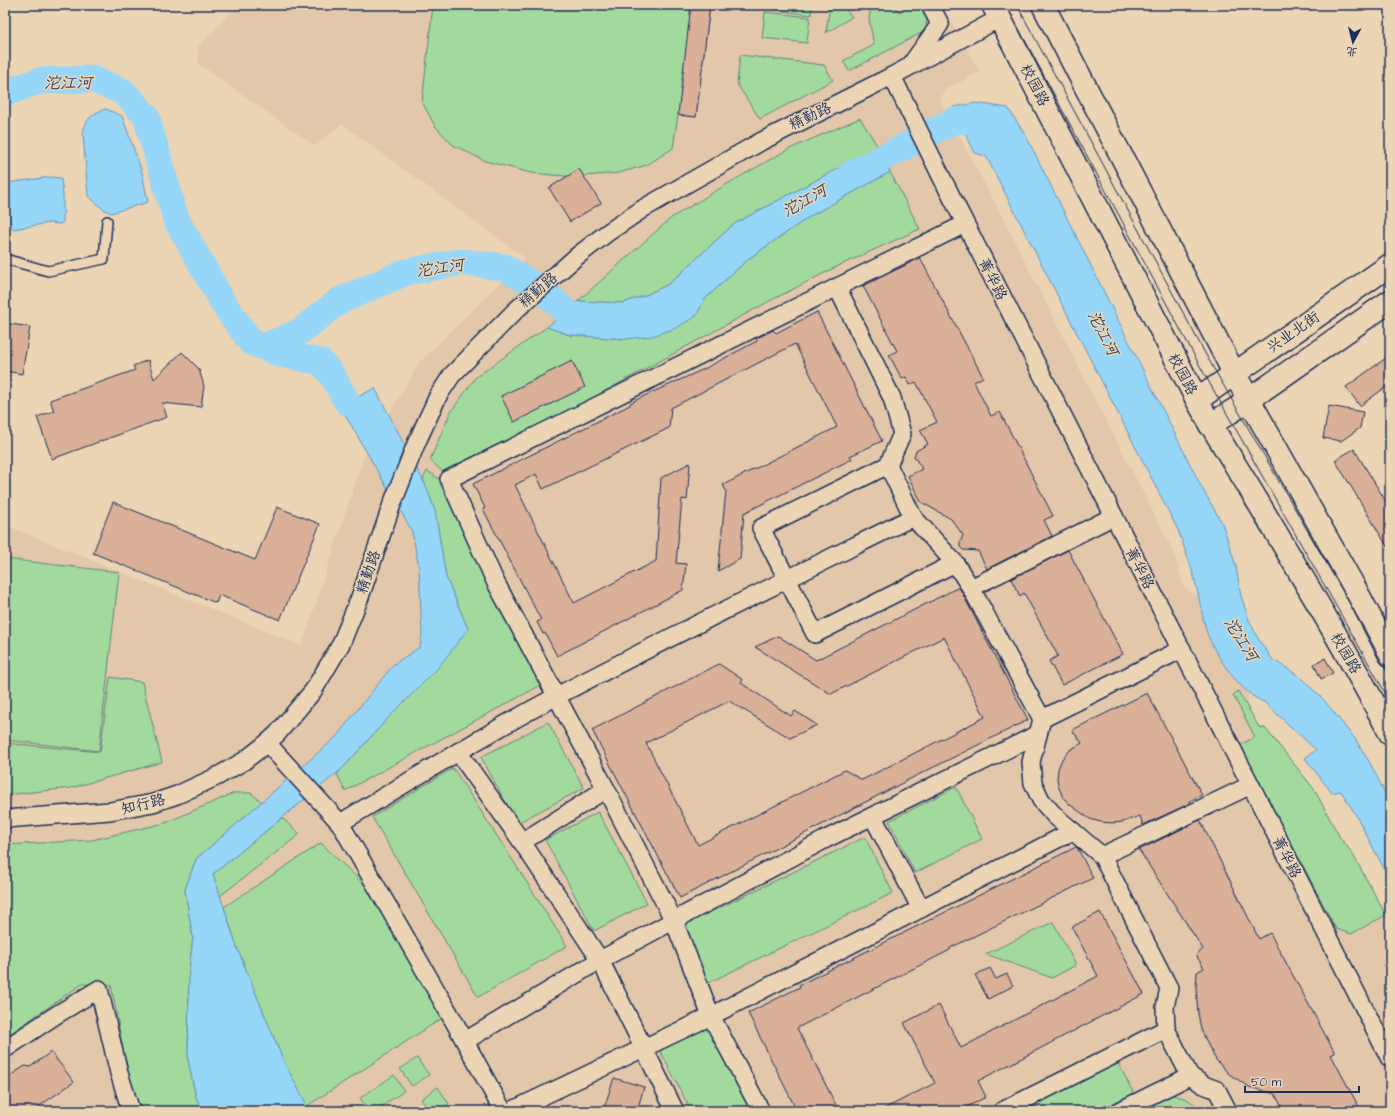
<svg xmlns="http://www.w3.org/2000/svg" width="1395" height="1116" viewBox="0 0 1395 1116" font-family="'Architects Daughter','LXGW WenKai TC',sans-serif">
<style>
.built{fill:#e2c7aa}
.green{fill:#a2d99d;stroke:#5e847e}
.water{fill:#96d6f8;stroke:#6593ba}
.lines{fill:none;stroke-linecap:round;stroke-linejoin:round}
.river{stroke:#96d6f8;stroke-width:27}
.building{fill:#dab099;stroke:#1b2f5e}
.lane-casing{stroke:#1b2f5e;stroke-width:12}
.street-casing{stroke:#1b2f5e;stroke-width:20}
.secondary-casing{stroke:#1b2f5e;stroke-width:25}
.lane{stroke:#ebd5b4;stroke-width:9}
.street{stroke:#ebd5b4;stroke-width:17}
.secondary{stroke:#ebd5b4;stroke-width:22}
.tram{stroke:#1b2f5e;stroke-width:1}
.labels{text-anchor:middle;stroke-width:3;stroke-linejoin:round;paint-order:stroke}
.street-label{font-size:15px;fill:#1b2f5e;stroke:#ebd5b4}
.water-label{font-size:16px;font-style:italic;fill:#27406d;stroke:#ebd5b4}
</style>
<rect width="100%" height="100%" fill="#ebd5b4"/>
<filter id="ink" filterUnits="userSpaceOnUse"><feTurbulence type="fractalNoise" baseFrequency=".025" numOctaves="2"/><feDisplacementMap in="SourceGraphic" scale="8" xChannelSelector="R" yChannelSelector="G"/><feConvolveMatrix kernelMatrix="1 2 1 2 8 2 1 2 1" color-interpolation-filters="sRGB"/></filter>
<g filter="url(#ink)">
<polygon class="built" points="238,5 941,5 980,72 946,89 939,99 998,209 1174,553 1183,586 1198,597 1202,615 1220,658 1233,676 1249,693 1246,706 1342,901 1386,915 1390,924 1390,1111 5,1111 5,525 302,646 363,459 419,363 525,258 342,124 315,146 199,64 198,47"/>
<g class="green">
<polygon points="433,5 710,5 696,117 678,115 673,148 647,165 619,173 574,177 531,173 485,161 453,145 435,126 422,102"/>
<polygon points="766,5 812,5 811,15 766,9"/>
<polygon points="830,5 842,5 852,17 826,33"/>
<polygon points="871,5 894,5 899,12 912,5 919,5 927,20 925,31 849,71 843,61 874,45 869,19"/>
<polygon points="765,12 810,17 807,43 762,38"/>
<polygon points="740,55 824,65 833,80 760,119 737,84"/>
<polygon points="860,118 878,147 734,224 669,284 646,295 623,303 578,301 671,218 727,184 787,150"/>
<polygon points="890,172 920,229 836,267 766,303 448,477 430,460 450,413 476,377 547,327 570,335 626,339 696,316 705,299 748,259 812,215"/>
<polygon points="427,471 444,482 543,684 345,791 337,774 342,769 468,629 446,577 435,511 423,479"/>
<polygon points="5,559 119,572 99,751 5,740"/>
<polygon points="110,677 142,682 162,762 71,788 5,795 5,743 100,752"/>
<polygon points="1238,691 1259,727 1265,728 1314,789 1339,836 1352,853 1386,915 1351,934 1336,929 1240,745 1255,737 1233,695"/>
<polygon points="548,722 584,788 517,823 481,757"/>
<polygon points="453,768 519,870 567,946 478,997 372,817"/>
<polygon points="956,787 982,839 915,873 889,821"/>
<polygon points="234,793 251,793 262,802 196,859 185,890 193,938 189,971 188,1060 196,1097 203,1111 146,1111 133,1102 111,985 82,984 5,1037 5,845 92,840 165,823"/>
<polygon points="598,812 647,903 594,931 545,840"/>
<polygon points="282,818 300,834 220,896 213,874"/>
<polygon points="865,837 893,893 708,983 680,927"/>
<polygon points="321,843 372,892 444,1017 307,1106 283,1060 238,950 224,907"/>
<polygon points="1053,922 1076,965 1052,978 986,954"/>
<polygon points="710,1020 758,1111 691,1111 658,1047"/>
<polygon points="417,1058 429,1075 412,1086 400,1069"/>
<polygon points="1116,1059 1135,1096 1106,1111 1012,1111"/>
<polygon points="394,1075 404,1091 375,1111 369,1111 360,1098"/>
<polygon points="438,1087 449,1104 439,1111 429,1111 421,1099"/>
<polygon points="1170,1094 1187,1099 1204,1111 1136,1111"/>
</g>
<g class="water">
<path d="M 976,103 L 1008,108 L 1026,136 L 1202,488 L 1222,523 L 1236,566 L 1241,596 L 1249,620 L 1259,640 L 1272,659 L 1299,676 L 1324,700 L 1355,739 L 1370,763 L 1390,803 L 1390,880 L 1357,817 L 1341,791 L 1332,793 L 1305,758 L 1316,750 L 1264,702 C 1242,695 1215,655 1207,633 C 1202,617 1200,601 1196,585 C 1192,567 1184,548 1178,530 L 986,156 L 975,153 L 953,107 Z"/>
<path d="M 106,109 L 122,116 L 142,172 L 148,202 L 111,213 L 103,209 L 88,196 L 83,133 C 85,120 93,112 106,109 Z"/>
<polygon points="878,147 890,172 812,215 748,259 705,299 696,316 676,328 652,336 626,339 570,335 547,327 578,301 623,303 646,295 669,284 734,224"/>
<polygon points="50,177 61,178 63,196 63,222 60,224 49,223 13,229 10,223 6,188 7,183"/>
<polygon points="375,388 427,488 435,511 446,577 468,629 437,669 387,719 342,769 213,874 238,950 283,1060 310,1111 203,1111 196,1097 188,1060 189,971 193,938 185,890 196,859 335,738 394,664 420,647 422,635 419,568 412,531 340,406"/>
</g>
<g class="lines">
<g class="river">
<polyline points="5,93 39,81 92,79 124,92 146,116 176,219 225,306 251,342 264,347 299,332 339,301 406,272 460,262 504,267 544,291 570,316 600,320"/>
<path d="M 850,175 L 953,121 C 970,119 979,121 994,129"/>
<polyline points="264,347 281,354 321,362 332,375 347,402"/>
</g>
</g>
<g class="building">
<polygon points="691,5 710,5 696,117 678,115"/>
<polygon points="579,169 601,203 570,222 549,188"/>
<polygon points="920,258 983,377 974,382 991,416 1000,412 1053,516 1044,520 1052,536 987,569 978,551 963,550 960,547 960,543 963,535 951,519 921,502 908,476 922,469 914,456 916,451 928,444 920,430 937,422 916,382 910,385 906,377 902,379 889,355 897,351 863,286"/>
<polygon points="817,312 882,441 850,456 852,459 744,513 740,559 718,571 726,491 723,485 837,427 795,344 671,408 669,428 543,489 536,474 515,485 574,603 656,561 661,478 690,463 687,500 682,499 676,563 686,564 683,590 557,656 545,633 543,634 537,622 541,620 483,509 485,508 473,484 630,405 630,403 642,397 704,369 757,341 756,338 761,336 773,330 776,333"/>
<polygon points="5,323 30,327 22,374 5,371"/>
<polygon points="182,352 199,369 204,386 201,407 162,403 167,417 52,459 37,417 54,411 50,400 135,370 133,366 148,360 154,379"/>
<polygon points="1390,355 1390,384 1360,406 1346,387"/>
<polygon points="572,361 585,387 514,422 501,396"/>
<polygon points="1329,406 1363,412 1360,428 1341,441 1323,438"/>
<polygon points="1354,449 1390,508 1390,551 1335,460"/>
<polygon points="113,502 255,560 277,507 320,524 280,620 219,595 216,603 93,553"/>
<polygon points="1068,550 1123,654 1062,685 1049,661 1058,656 1024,593 1020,596 1011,579"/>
<polygon points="959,587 1028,720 914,777 680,898 592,730 719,664 743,680 741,683 791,716 795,711 817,725 790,738 729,701 646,743 698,845 845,770 862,780 985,717 944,637 831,694 755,647 778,636 816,660"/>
<polygon points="1325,658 1333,673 1321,679 1314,664"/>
<polygon points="1147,693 1202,795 1190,801 1191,803 1143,825 1140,816 1123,822 1112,823 1101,822 1090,819 1069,804 1063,797 1059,788 1057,779 1058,769 1062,759 1070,750 1082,743 1072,730"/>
<polygon points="1200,820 1259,939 1270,933 1335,1053 1331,1055 1361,1111 1284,1111 1275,1094 1249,1087 1229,1074 1216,1060 1208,1045 1201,1029 1198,1013 1196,988 1197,972 1204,968 1196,955 1203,949 1139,850"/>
<polygon points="1076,847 1078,849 1093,878 950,948 950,950 797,1028 839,1111 797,1111 748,1013 800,987 799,985"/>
<polygon points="1100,912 1144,994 978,1081 986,1097 959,1111 880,1111 935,1083 904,1023 939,1005 961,1048 1098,976 1072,927"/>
<polygon points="990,968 996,979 1007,974 1013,986 988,999 975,975"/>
<polygon points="51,1052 74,1082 32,1111 5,1111 5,1079 25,1066 30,1067"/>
<polygon points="614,1078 644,1087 637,1111 603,1111"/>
</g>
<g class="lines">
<g class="lane-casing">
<polyline id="lane" points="5,259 48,271 104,259 107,221"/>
</g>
<g class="street-casing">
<g id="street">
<polyline points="912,63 940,24 930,5"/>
<polyline points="892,76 943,180 1390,1059"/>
<polyline points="837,287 892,398 902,434 888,465 913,517 955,563 971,588 1042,719 1031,762 1033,783 1041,800 1055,816 1102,856 1169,988 1165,1007 1166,1029 1190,1076 1204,1085 1217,1090 1228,1111"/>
<polyline points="888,465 761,528 815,634 955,563"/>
<polyline points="971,588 1114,516"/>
<polyline points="1042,719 1182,649"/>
<polyline points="267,743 340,823 456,1025 503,1111"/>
<polyline points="458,752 522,842 600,960 675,1111"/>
<polyline points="873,817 921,909"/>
<polyline points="5,819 110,811 153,803 177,795 216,777 244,761 267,743 277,734 313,691 341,644 360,597 391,507 416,444 438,396 452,375 516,310 576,257 607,233 644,208 762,141 892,76 1000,18"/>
<path d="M 340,823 C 412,780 483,735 557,696 C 675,634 794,576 913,517"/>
<polyline points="522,842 606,789"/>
<polyline points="1102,856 1251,785"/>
<polyline points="465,1041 600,960 826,839 1038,734"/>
<polyline points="5,1049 56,1015 99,989 119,1073 131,1111"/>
<polyline points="511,1111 711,1016 1073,831"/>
<polyline points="761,1111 711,1016 674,921 606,789 495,581 449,479 965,224"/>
<polyline points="1002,1111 1166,1029"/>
<polyline points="1119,1111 1190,1076"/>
</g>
</g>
<g class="secondary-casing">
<g id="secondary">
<path d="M 993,5 C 1062,136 1128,269 1197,400 C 1218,439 1243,476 1265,514 C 1308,586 1351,659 1390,733"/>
<polyline points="1043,5 1234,373 1357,592 1390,655"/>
<polyline points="1197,400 1390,265"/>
<polyline points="1210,425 1237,408 1390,301"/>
</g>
</g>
<use href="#lane" class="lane"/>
<use href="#street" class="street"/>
<use href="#secondary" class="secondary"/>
<g class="tram">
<polyline points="1006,5 1201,368 1390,701"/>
<polyline points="1017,5 1206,355 1365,630 1390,677"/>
</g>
</g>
</g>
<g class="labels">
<g class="street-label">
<text transform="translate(1035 85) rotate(63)" y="5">校园路</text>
<text transform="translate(810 116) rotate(-26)" y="5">精勤路</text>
<text transform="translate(993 279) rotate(63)" y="5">菁华路</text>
<text transform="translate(538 290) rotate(-41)" y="5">精勤路</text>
<text transform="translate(1293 332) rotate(-35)" y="5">兴业北街</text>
<text transform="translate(1183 374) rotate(62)" y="5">校园路</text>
<text transform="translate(1140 568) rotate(63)" y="5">菁华路</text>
<text transform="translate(368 572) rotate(-71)" y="5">精勤路</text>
<text transform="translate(1346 653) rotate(60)" y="5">校园路</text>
<text transform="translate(143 804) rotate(-14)" y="5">知行路</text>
<text transform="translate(1287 857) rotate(63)" y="5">菁华路</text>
</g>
<g class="water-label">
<text x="68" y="88">沱江河</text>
<text transform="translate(804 200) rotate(-29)" y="6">沱江河</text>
<text transform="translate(440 267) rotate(-8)" y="6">沱江河</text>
<text transform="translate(1104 333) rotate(63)" y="6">沱江河</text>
<text transform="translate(1242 639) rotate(58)" y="6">沱江河</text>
</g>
</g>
<rect width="1395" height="1116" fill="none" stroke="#ebd5b4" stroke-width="20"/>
<rect x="10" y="10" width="1375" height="1096" fill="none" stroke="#1b2f5e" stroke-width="1.5" filter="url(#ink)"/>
<g transform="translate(1353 42) rotate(187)" stroke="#ebd5b4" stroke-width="3" paint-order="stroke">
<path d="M0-3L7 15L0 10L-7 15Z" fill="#1b2f5e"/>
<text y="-6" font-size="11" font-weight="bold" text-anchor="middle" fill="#1b2f5e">北</text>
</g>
<path d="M1245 1086v6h114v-6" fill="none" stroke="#1b2f5e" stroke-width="2"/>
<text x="1251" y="1086" font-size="12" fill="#1b2f5e" stroke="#ebd5b4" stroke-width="3" paint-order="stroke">50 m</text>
</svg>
